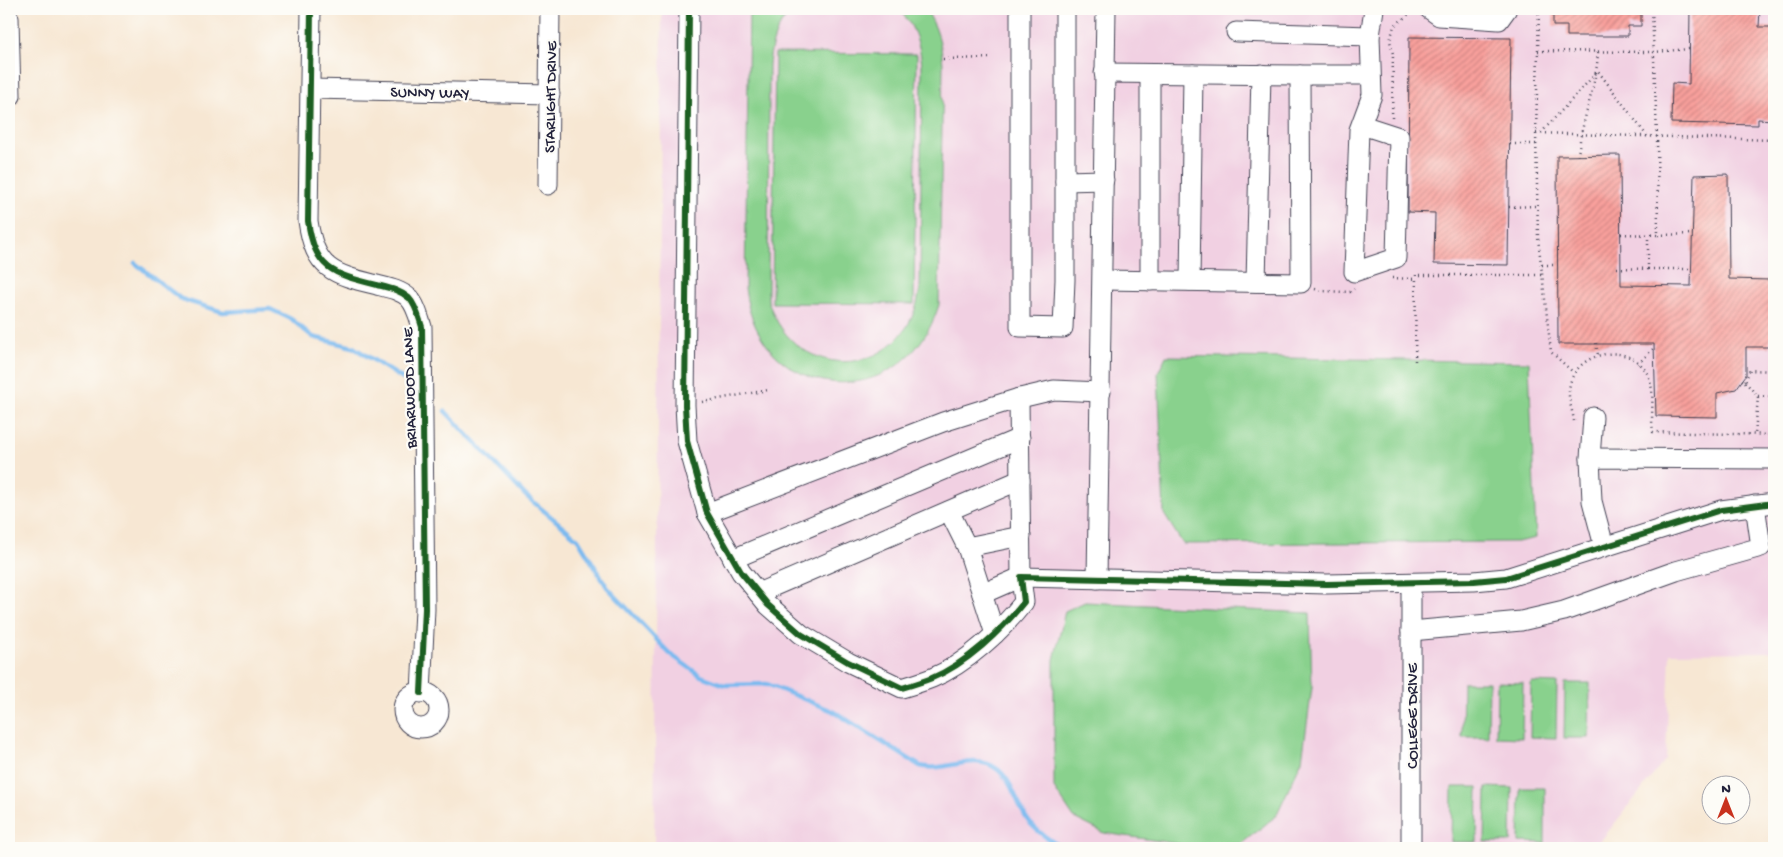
<svg xmlns="http://www.w3.org/2000/svg" width="1783" height="857" viewBox="0 0 1783 857" font-family="'Gochi Hand',sans-serif">
<style>
.built{fill:#f1d0e2}
.green{fill:#89d18d;stroke:#567a64}
.lines{fill:none;stroke-linecap:round;stroke-linejoin:round}
.stream{stroke:#7bbaef;stroke-width:4.5}
.building{fill:url(#building-hatch)}
.minor-casing{stroke:#424052;stroke-width:21}
.path{stroke:#424052;stroke-width:2.5;stroke-dasharray:1 4;stroke-linecap:butt}
.minor{stroke:#fff;stroke-width:19}
.cycleway-casing{stroke:#fdfcf7;stroke-width:9}
.cycleway{stroke:#1b5e20;stroke-width:6}
.labels{text-anchor:middle;stroke-width:4.5;stroke-linejoin:round;paint-order:stroke}
.street-label{font-size:16px;fill:#22223b;stroke:#fdfcf7}
</style>
<defs>
<pattern id="building-hatch" width="6" height="6" patternUnits="userSpaceOnUse" patternTransform="scale(1.25)"><rect width="6" height="6" fill="#f9a09c"/><path d="M-1 1l2-2M0 6l6-6M5 7l2-2" fill="none" stroke="#c98280"/></pattern>
</defs>
<rect width="100%" height="100%" fill="#fdfcf7"/>
<filter id="ink" filterUnits="userSpaceOnUse"><feTurbulence type="fractalNoise" baseFrequency=".02" numOctaves="2"/><feDisplacementMap in="SourceGraphic" scale="10" xChannelSelector="R" yChannelSelector="G"/><feConvolveMatrix kernelMatrix="1 2 1 2 8 2 1 2 1" color-interpolation-filters="sRGB"/></filter>
<filter id="wash" filterUnits="userSpaceOnUse"><feTurbulence type="fractalNoise" baseFrequency=".0096" numOctaves="4" result="noise"/><feDisplacementMap in="SourceGraphic" scale="20" xChannelSelector="R" yChannelSelector="G"/><feGaussianBlur stdDeviation="1.12" result="paint"/><feColorMatrix in="noise" values="0 0 0 0 0 0 0 0 0 0 0 0 0 0 0 0 0 1.4 0 .05"/><feComposite in="paint" operator="in"/></filter>
<g filter="url(#wash)">
<rect width="100%" height="100%" fill="#f7e7d3"/>
<polygon class="built" points="662,9 1774,9 1774,652 1670,653 1666,759 1595,848 654,848"/>
<g class="green">
<path d="M 749,9 L 794,9 C 777,23 771,44 769,65 L 768,300 C 795,389 910,379 920,287 L 922,66 C 920,44 914,23 897,9 L 925,9 C 937,25 942,45 943,65 L 939,305 C 904,418 758,404 745,288 Z"/>
<polygon points="775,53 917,54 914,304 772,303"/>
<polygon points="1166,356 1529,362 1536,538 1517,542 1183,544 1164,514 1158,373"/>
<polygon points="1085,602 1310,613 1312,688 1302,760 1276,816 1241,844 1194,846 1104,833 1074,818 1054,788 1054,660 1065,611"/>
<polygon points="1463,682 1489,682 1488,737 1462,737"/>
<polygon points="1497,682 1523,683 1522,738 1496,737"/>
<polygon points="1531,682 1557,683 1556,738 1530,737"/>
<polygon points="1565,683 1590,683 1589,738 1564,738"/>
<polygon points="1452,787 1478,787 1477,842 1451,842"/>
<polygon points="1486,787 1512,788 1511,842 1485,842"/>
<polygon points="1520,788 1545,788 1545,843 1519,842"/>
</g>
<g class="lines">
<g class="stream">
<polyline points="135,263 181,299 223,312 270,309 291,319 313,337 353,347 403,379"/>
<path d="M 445,411 L 526,496 L 578,539 L 607,587 L 670,654 L 701,676 L 725,685 L 767,684 L 833,711 L 920,766 C 942,772 965,757 988,764 C 1011,772 1015,801 1027,819 C 1034,830 1051,841 1062,848"/>
</g>
</g>
<g id="blocks">
<g class="building">
<polygon points="1553,9 1641,9 1641,26 1628,26 1628,36 1567,36 1567,26 1553,26"/>
<polygon points="1690,9 1760,9 1759,27 1774,27 1774,120 1758,119 1758,125 1671,123 1672,83 1689,84"/>
<polygon points="1409,37 1511,38 1508,265 1434,264 1435,213 1408,212"/>
<polygon points="1620,155 1621,285 1691,286 1694,175 1728,174 1729,279 1770,280 1770,289 1774,289 1774,337 1770,337 1769,347 1746,347 1746,375 1736,389 1717,393 1717,417 1656,416 1654,344 1558,344 1557,156"/>
</g>
</g>
</g>
<g filter="url(#ink)">
<use href="#blocks" fill-opacity="0" stroke="#424052" stroke-width="1"/>
<g class="lines">
<g class="minor-casing">
<g id="minor">
<path d="M 311,9 L 308,221 C 315,270 333,274 377,285 C 389,288 400,290 409,298 C 416,305 419,318 422,327 L 425,609 L 421,693"/>
<path d="M 689,9 L 685,405 L 687,441 L 707,513 L 741,572 L 768,605 L 801,634 L 848,662 L 902,688 C 912,685 922,682 932,678 C 966,664 1001,631 1024,602 L 1021,577 L 1019,398"/>
<polyline points="1020,9 1020,327 1063,328 1065,280 1065,9"/>
<polyline points="1429,9 1439,16 1499,20 1507,9"/>
<polyline points="9,18 11,96"/>
<polyline points="1236,32 1370,36"/>
<polyline points="1104,73 1300,75"/>
<polyline points="1150,74 1150,281"/>
<polyline points="311,89 550,94"/>
<polyline points="1362,125 1399,137 1396,258 1354,272 1359,130 1372,95 1370,36 1374,9"/>
<polyline points="1065,181 1104,180"/>
<polyline points="548,185 550,9"/>
<polyline points="1103,280 1301,283 1300,75 1370,75"/>
<polyline points="1190,281 1193,74"/>
<polyline points="1256,282 1261,74"/>
<polyline points="1590,458 1593,417"/>
<polyline points="949,511 967,547 1021,536"/>
<polyline points="707,513 943,422 1016,399 1054,390 1101,392"/>
<polyline points="1604,546 1592,501 1590,458 1774,459"/>
<polyline points="967,547 995,634"/>
<polyline points="733,559 1020,438"/>
<polyline points="1097,579 1106,9"/>
<polyline points="758,593 1020,480"/>
<polyline points="982,594 1021,577 1327,584 1474,581 1506,578 1721,510 1774,503"/>
<polyline points="1411,631 1521,621 1564,611 1676,571 1761,547 1755,505"/>
<circle cx="421" cy="710" r="18"/>
<polyline points="1411,848 1411,583"/>
</g>
</g>
<g class="path">
<polyline points="1539,9 1536,133 1538,238 1551,352 1574,373"/>
<polyline points="1773,9 1774,21"/>
<polyline points="1538,51 1654,52 1689,49"/>
<polyline points="943,59 992,58"/>
<polyline points="1392,118 1393,54 1390,41 1394,26 1413,11"/>
<polyline points="1772,121 1772,140"/>
<polyline points="1536,133 1774,140"/>
<polyline points="1541,133 1598,71 1647,136"/>
<polyline points="1510,144 1536,144"/>
<path d="M 1578,156 C 1581,120 1597,87 1598,51"/>
<polyline points="1509,207 1537,206"/>
<polyline points="1621,234 1658,235 1657,136 1652,9"/>
<polyline points="1658,235 1693,234"/>
<polyline points="1542,265 1558,265"/>
<polyline points="1617,268 1648,269 1648,235"/>
<polyline points="1648,269 1691,269"/>
<polyline points="1392,278 1416,279"/>
<polyline points="1315,289 1322,291 1350,292 1354,289"/>
<polyline points="1596,343 1598,355"/>
<polyline points="1415,361 1416,275 1543,275"/>
<polyline points="1638,364 1655,347"/>
<polyline points="1742,380 1745,382 1750,370 1774,371"/>
<polyline points="1745,382 1758,396 1755,435"/>
<polyline points="1774,394 1774,410"/>
<polyline points="1758,396 1774,397"/>
<polyline points="702,402 768,390"/>
<path d="M 1574,421 C 1573,412 1568,400 1569,391 C 1571,351 1631,339 1648,375 C 1656,393 1650,413 1653,432 L 1774,435"/>
</g>
<use href="#minor" class="minor"/>
<g class="cycleway-casing">
<g id="cycleway">
<path d="M 311,9 L 308,221 C 315,270 333,274 377,285 C 389,288 400,290 409,298 C 416,305 419,318 422,327 L 425,609 L 421,693"/>
<path d="M 689,9 L 685,405 L 687,441 L 707,513 L 741,572 L 768,605 L 801,634 L 848,662 L 902,688 C 912,685 922,682 932,678 C 966,664 1001,631 1024,602 L 1021,577 L 1327,584 L 1474,581 L 1506,578 L 1721,510 L 1774,503"/>
</g>
</g>
<use href="#cycleway" class="cycleway"/>
</g>
</g>
<g class="labels">
<g class="street-label">
<text transform="translate(430 91) rotate(1)" y="6">SUNNY WAY</text>
<text transform="translate(549 97) rotate(-89)" y="6">STARLIGHT DRIVE</text>
<text transform="translate(408 388) rotate(-92)" y="6">BRIARWOOD LANE</text>
<text transform="translate(1411 716) rotate(-90)" y="6">COLLEGE DRIVE</text>
</g>
</g>
<rect width="1783" height="857" fill="none" stroke="#fdfcf7" stroke-width="30"/>
<g transform="translate(1726 800)"><circle r="24" fill="#fdfcf7" stroke="#a5a5ac"/>
<path d="M0-4L9 19L0 12L-9 19Z" fill="#c8321e"/>
<text y="-8" font-size="14" font-weight="bold" text-anchor="middle" fill="#22223b">N</text>
</g>
</svg>
